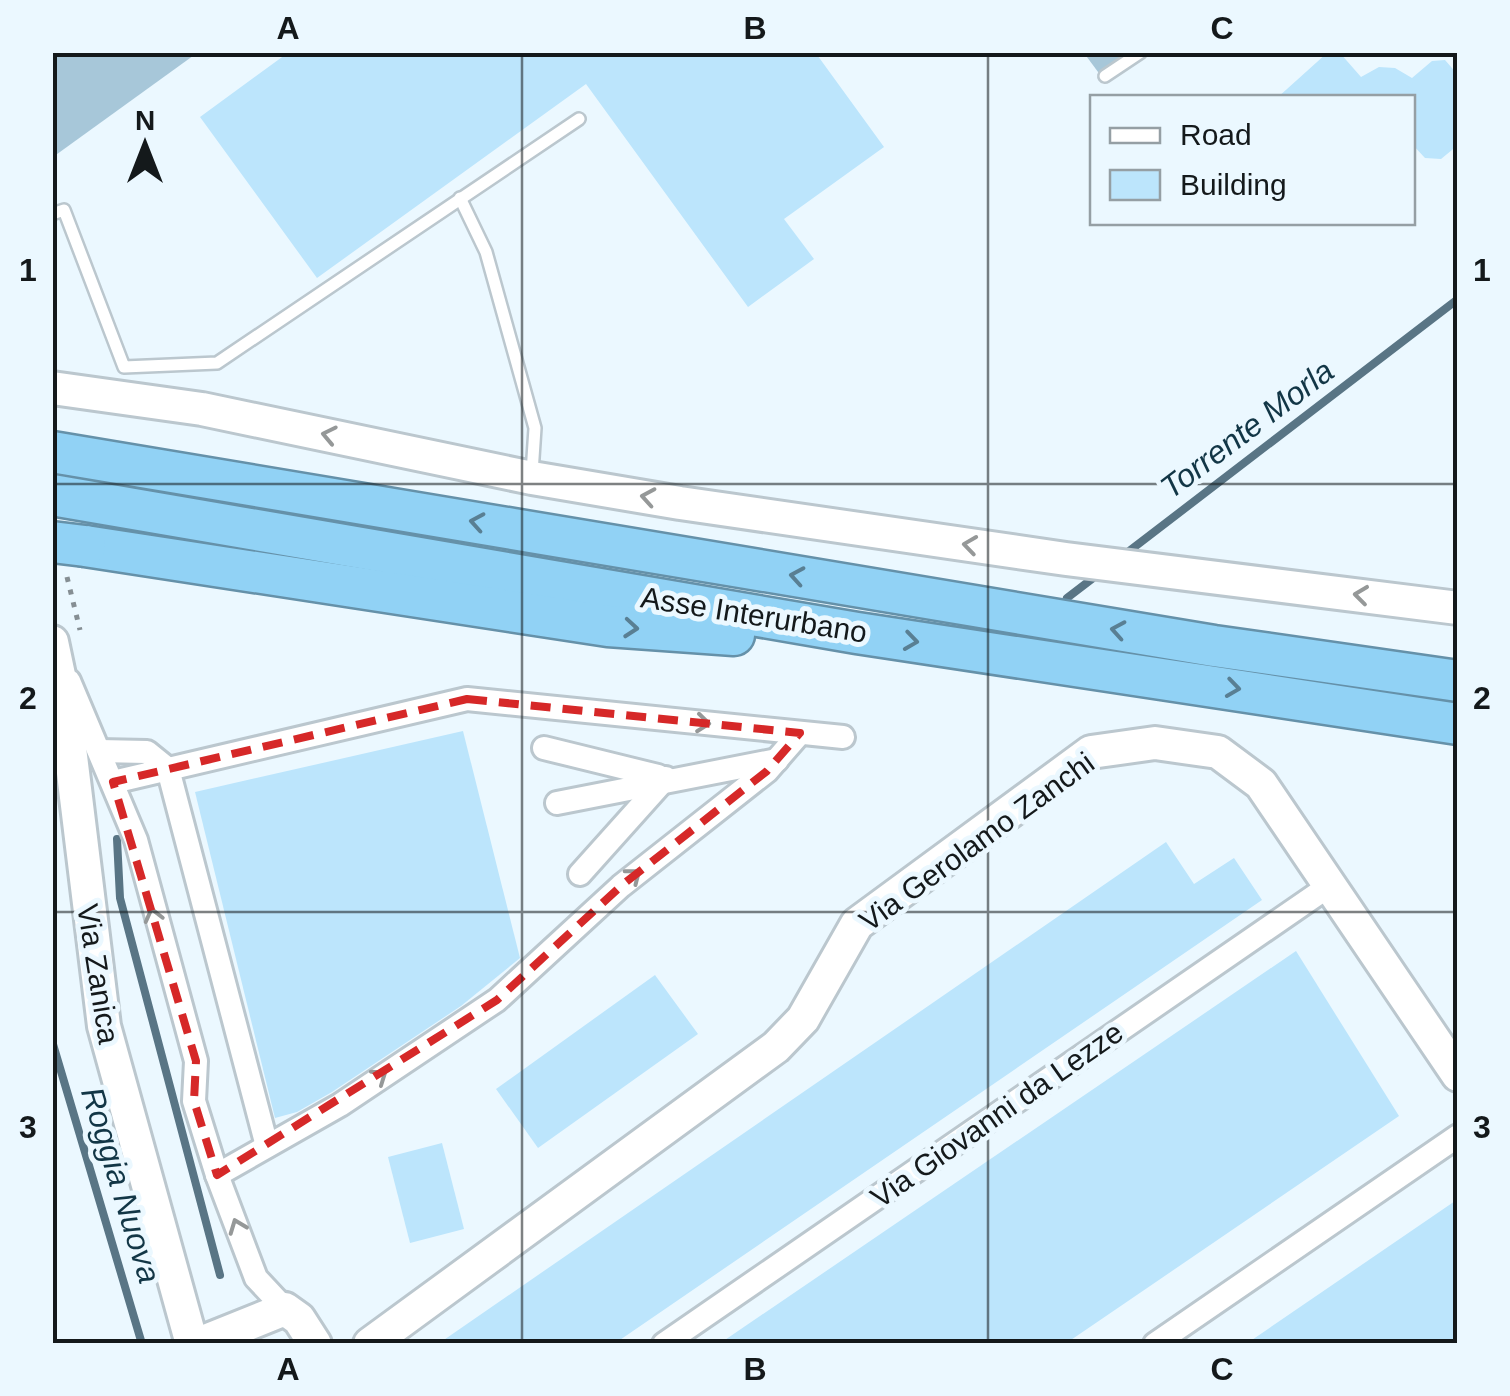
<svg xmlns="http://www.w3.org/2000/svg" width="1510" height="1396" viewBox="0 0 1510 1396" font-family="Helvetica,sans-serif">
<style>
.green{fill:#a7c7d9}
.lines{fill:none;stroke-linecap:round;stroke-linejoin:round}
.stream{stroke:#597585;stroke-width:8}
.building{fill:#bce5fc}
.lane-casing{stroke:#bbc7ce;stroke-width:16}
.street-casing{stroke:#bbc7ce;stroke-width:28}
.secondary-casing{stroke:#bbc7ce;stroke-width:38}
.highway-casing{stroke:#6591a9;stroke-width:45}
.path{stroke:#858e93;stroke-width:5;stroke-dasharray:5 8;stroke-linecap:butt}
.lane{stroke:#fff;stroke-width:11}
.street{stroke:#fff;stroke-width:22}
.secondary{stroke:#fff;stroke-width:32}
.highway{stroke:#91d2f5;stroke-width:40}
.highway-bridge-casing{stroke:#6591a9;stroke-width:45;stroke-linecap:butt}
.highway-bridge{stroke:#91d2f5;stroke-width:40}
.oneway{stroke:#959898}
.oneway2{stroke:#597f93}
.marked{fill:none;stroke:#d62828;stroke-width:8;stroke-dasharray:20 12;stroke-linejoin:round}
.grid{fill:none;stroke:#14191b;stroke-width:2.5;stroke-opacity:0.55}
.labels{text-anchor:middle;stroke-width:10;stroke-linejoin:round;paint-order:stroke}
.street-label{font-size:30px;fill:#14191b;stroke:#ebf8ff}
.water-label{font-size:32px;font-style:italic;fill:#123646;stroke:#ebf8ff}
.neatline{fill:none;stroke:#14191b;stroke-width:4}
.grid-label{font-size:32px;text-anchor:middle;font-weight:bold;fill:#14191b}
</style>
<rect width="100%" height="100%" fill="#ebf8ff"/>
<g class="green">
<polygon points="53,52 197,52 197,53 53,157"/>
<polygon points="1084,53 1134,53 1101,76"/>
</g>
<g class="lines">
<g class="stream">
<polyline points="1124,555 1458,299"/>
<polyline points="1067,598 1101,572"/>
<polyline points="117,839 120,898 220,1275"/>
<polyline points="52,1041 142,1344"/>
</g>
</g>
<g class="building">
<polygon points="289,52 815,52 884,147 784,219 814,259 748,307 586,84 317,278 200,117"/>
<polygon points="1327,53 1340,53 1361,77 1379,67 1395,68 1412,78 1432,61 1445,60 1458,75 1458,145 1441,159 1425,158 1412,144 1412,98 1277,98"/>
<polygon points="463,731 520,958 461,1006 332,1092 297,1112 275,1118 195,792"/>
<polygon points="1166,842 1194,884 1234,858 1262,900 614,1344 438,1344"/>
<polygon points="1296,951 1399,1116 1153,1284 1065,1344 719,1344"/>
<polygon points="655,975 698,1034 538,1148 496,1089"/>
<polygon points="442,1143 464,1229 410,1243 388,1157"/>
<polygon points="1458,1199 1458,1344 1246,1344"/>
</g>
<g class="lines">
<g class="lane-casing">
<g id="lane">
<polyline points="1105,76 1141,52"/>
<polyline points="460,198 486,252 535,428 532,473"/>
<polyline points="52,214 64,210 124,367 217,363 579,119"/>
</g>
</g>
<g class="street-casing">
<g id="street">
<polyline points="69,681 136,840 196,1061 194,1101 217,1175 256,1278 285,1309"/>
<polyline points="544,748 658,776"/>
<polyline points="99,751 147,752 168,769 267,1146"/>
<polyline points="113,782 467,699 843,737"/>
<polyline points="557,803 777,760"/>
<polyline points="580,874 666,778"/>
<polyline points="217,1175 340,1105 497,1000 621,886 767,771 800,733"/>
<polyline points="664,1344 1329,886"/>
<polyline points="1155,1344 1458,1136"/>
</g>
</g>
<g class="secondary-casing">
<g id="secondary">
<polyline points="52,388 202,409 532,478 680,503 1066,559 1458,608"/>
<polyline points="52,642 64,699 104,1026 192,1344"/>
<polyline points="198,1344 285,1309 299,1319 315,1344"/>
<polyline points="370,1344 776,1047 803,1019 857,924 1091,752 1155,743 1218,752 1261,784 1458,1075"/>
</g>
</g>
<g class="highway-casing">
<g id="highway">
<polyline points="52,452 1214,646 1458,681"/>
<polyline points="52,495 857,633 1458,724"/>
<polyline points="85,546 608,626 734,635"/>
</g>
</g>
<polyline class="path" points="67,577 80,630"/>
<use href="#lane" class="lane"/>
<use href="#street" class="street"/>
<use href="#secondary" class="secondary"/>
<use href="#highway" class="highway"/>
<g class="highway-bridge-casing">
<polyline id="highway-bridge" points="52,542 85,546"/>
</g>
<use href="#highway-bridge" class="highway-bridge"/>
</g>
<defs><path id="oneway-chevron" d="M-2-3.5L2.5 0L-2 3.5" fill="none" stroke-width="1.6" stroke-linecap="round" stroke-linejoin="round" transform="scale(2.5)"/></defs>
<g class="oneway">
<use href="#oneway-chevron" transform="translate(329 435) rotate(-168)"/>
<use href="#oneway-chevron" transform="translate(648 497) rotate(-170)"/>
<use href="#oneway-chevron" transform="translate(970 545) rotate(-172)"/>
<use href="#oneway-chevron" transform="translate(1361 595) rotate(-173)"/>
<use href="#oneway-chevron" transform="translate(703 723) rotate(6)"/>
<use href="#oneway-chevron" transform="translate(634 875) rotate(-38)"/>
<use href="#oneway-chevron" transform="translate(153 915) rotate(-104)"/>
<use href="#oneway-chevron" transform="translate(380 1076) rotate(-35)"/>
<use href="#oneway-chevron" transform="translate(237 1226) rotate(-111)"/>
</g>
<g class="oneway2">
<use href="#oneway-chevron" transform="translate(477 522) rotate(-170)"/>
<use href="#oneway-chevron" transform="translate(797 576) rotate(-170)"/>
<use href="#oneway-chevron" transform="translate(631 628) rotate(5)"/>
<use href="#oneway-chevron" transform="translate(1118 630) rotate(-170)"/>
<use href="#oneway-chevron" transform="translate(911 641) rotate(8)"/>
<use href="#oneway-chevron" transform="translate(1233 688) rotate(8)"/>
</g>
<path class="marked" d="M 467,699 L 800,733 L 767,771 L 621,886 L 497,1000 L 217,1175 L 194,1101 L 196,1061 L 113,782 Z"/>
<path class="grid" d="M 522,52 L 522,1344M 988,52 L 988,1344M 52,484 L 1458,484M 52,912 L 1458,912"/>
<g class="labels">
<g class="street-label">
<text transform="translate(754 615) rotate(9)" y="10">Asse Interurbano</text>
<text transform="translate(977 842) rotate(-36)" y="10">Via Gerolamo Zanchi</text>
<text transform="translate(98 974) rotate(81)" y="10">Via Zanica</text>
<text transform="translate(997 1115) rotate(-35)" y="10">Via Giovanni da Lezze</text>
</g>
<g class="water-label">
<text transform="translate(1247 429) rotate(-37)" y="11">Torrente Morla</text>
<text transform="translate(121 1185) rotate(73)" y="11">Roggia Nuova</text>
</g>
</g>
<rect width="1510" height="1396" fill="none" stroke="#ebf8ff" stroke-width="110"/>
<rect x="1090" y="95" width="325" height="130" fill="#ebf8ff" stroke="#959fa4" stroke-width="2.5"/>
<rect x="1110" y="128" width="50" height="15" fill="#ffffff" stroke="#959fa4" stroke-width="2.5"/>
<text x="1180" y="145" font-size="30" fill="#14191b">Road</text>
<rect x="1110" y="170" width="50" height="30" fill="#bce5fc" stroke="#959fa4" stroke-width="2.5"/>
<text x="1180" y="195" font-size="30" fill="#14191b">Building</text>
<g transform="translate(145 145)" stroke="#ebf8ff" stroke-width="8" paint-order="stroke">
<path d="M0-8L18 38L0 25L-18 38Z" fill="#14191b"/>
<text y="-15" font-size="28" font-weight="bold" text-anchor="middle" fill="#14191b">N</text>
</g>
<rect x="55" y="55" width="1400" height="1286" class="neatline"/>
<g class="grid-label">
<text x="288" y="39">A</text>
<text x="755" y="39">B</text>
<text x="1222" y="39">C</text>
<text x="28" y="281">1</text>
<text x="1482" y="281">1</text>
<text x="28" y="709">2</text>
<text x="1482" y="709">2</text>
<text x="28" y="1138">3</text>
<text x="1482" y="1138">3</text>
<text x="288" y="1380">A</text>
<text x="755" y="1380">B</text>
<text x="1222" y="1380">C</text>
</g>
</svg>
